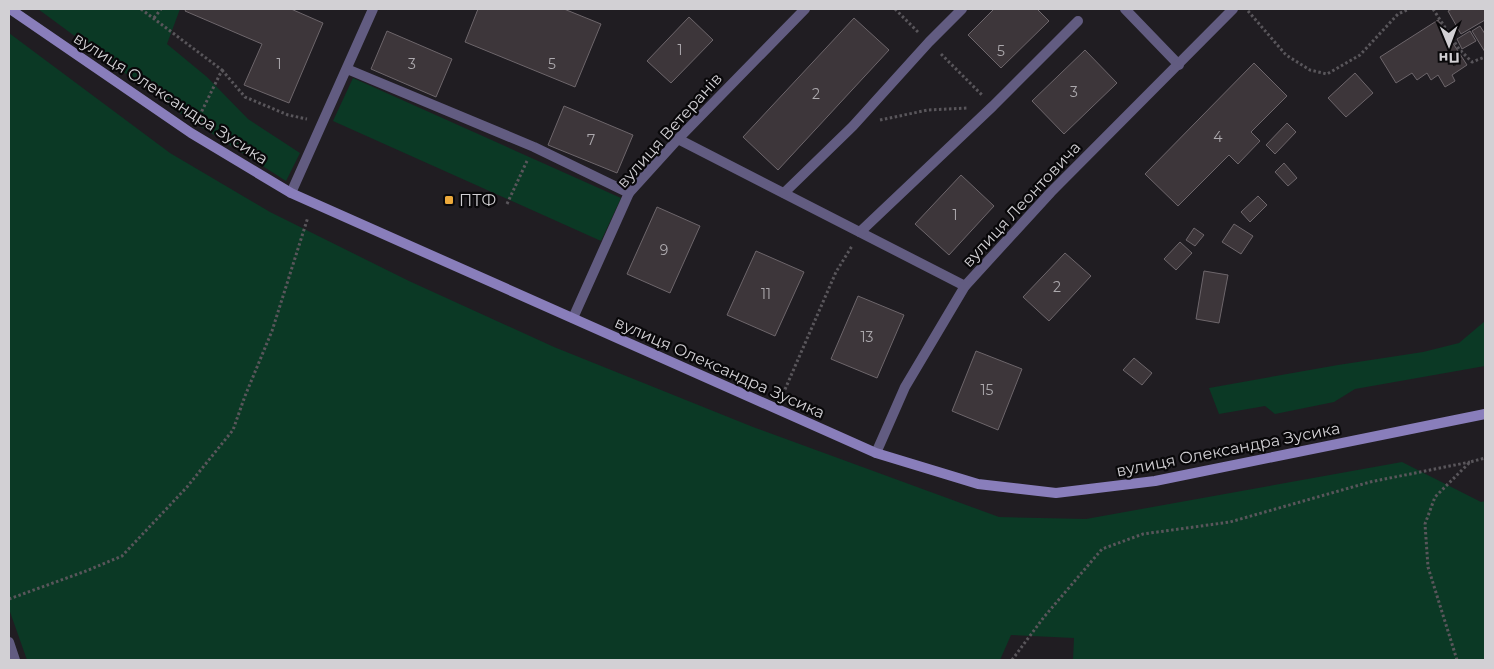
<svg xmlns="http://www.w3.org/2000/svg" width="1494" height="669" viewBox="0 0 1494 669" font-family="Montserrat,sans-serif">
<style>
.green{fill:#0b3925}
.building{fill:#3d363a;stroke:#6d666b}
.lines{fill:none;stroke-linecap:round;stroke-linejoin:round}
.path{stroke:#59565b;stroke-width:3;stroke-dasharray:2.5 2.5;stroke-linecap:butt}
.service{stroke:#625c81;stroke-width:10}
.minor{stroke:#625c81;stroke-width:10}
.tertiary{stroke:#625c81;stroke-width:10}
.secondary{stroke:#897ebb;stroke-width:10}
.poi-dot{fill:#eca93b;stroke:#09080a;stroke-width:2}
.labels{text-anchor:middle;stroke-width:4.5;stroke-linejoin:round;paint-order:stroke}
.number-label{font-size:14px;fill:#adaaae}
.street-label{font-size:16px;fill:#d2d0d4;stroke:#09080a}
.poi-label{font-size:16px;fill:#d2d0d4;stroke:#09080a;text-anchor:start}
</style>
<rect width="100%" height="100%" fill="#201d22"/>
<g class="green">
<polygon points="38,9 180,9 167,44 207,77 248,119 300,153 286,181 175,110"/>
<polygon points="9,33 170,153 270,212 409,281 554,347 753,427 999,517 1086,519 1402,462 1481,502 1485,501 1485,660 1073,660 1074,638 1011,635 1000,660 27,660 9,609"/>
<polygon points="353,78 621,198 601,241 333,121"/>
<polygon points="1485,321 1485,366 1355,389 1334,402 1275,414 1265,406 1219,414 1209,388 1338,365 1423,352 1459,343"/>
</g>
<g class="building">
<polygon points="186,9 291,9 323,23 289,103 244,85 262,44 185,11"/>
<polygon points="478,9 564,9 601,24 575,87 465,42"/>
<polygon points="994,9 1037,9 1049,21 1001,68 968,35"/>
<polygon points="1452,9 1485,9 1485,20 1461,34 1448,11"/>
<polygon points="689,17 713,40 671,83 647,61"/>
<polygon points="854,18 889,50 778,170 743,137"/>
<polygon points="1438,20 1467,65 1452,75 1455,81 1445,87 1438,75 1431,80 1427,73 1417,80 1412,73 1396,83 1380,57"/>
<polygon points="1480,26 1485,34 1485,52 1472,31"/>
<polygon points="387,31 452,59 436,97 371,69"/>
<polygon points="1470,31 1476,41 1462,49 1457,39"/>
<polygon points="1085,50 1117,83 1064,134 1032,101"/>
<polygon points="1254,63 1287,96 1251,132 1260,141 1238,164 1229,155 1178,206 1145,174"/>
<polygon points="1355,73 1373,93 1346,117 1328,98"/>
<polygon points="564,106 633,135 617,173 548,145"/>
<polygon points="1287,123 1296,132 1275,154 1266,145"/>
<polygon points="1284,163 1297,178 1288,186 1275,172"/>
<polygon points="961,175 994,206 949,255 915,224"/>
<polygon points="1258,196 1267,205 1250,222 1241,212"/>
<polygon points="657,207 700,226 670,293 627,274"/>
<polygon points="1234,224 1253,236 1241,254 1222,242"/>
<polygon points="1194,228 1204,235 1195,246 1186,240"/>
<polygon points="1180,242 1192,253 1176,270 1164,259"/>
<polygon points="756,251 804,272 775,336 727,315"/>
<polygon points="1065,253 1091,276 1049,321 1023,297"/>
<polygon points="1204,271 1228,275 1219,323 1196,319"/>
<polygon points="858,296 904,315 877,378 831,359"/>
<polygon points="976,351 1022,369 998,430 952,411"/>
<polygon points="1134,358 1152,373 1142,385 1123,370"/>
</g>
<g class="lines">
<g class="path">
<polyline points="141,9 222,70 198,119"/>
<polyline points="895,9 918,32"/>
<polyline points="1433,9 1459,49 1472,62 1485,57"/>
<polyline points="1248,11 1286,55 1310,70 1327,74 1360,55 1398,14 1409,9"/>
<polyline points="154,18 161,9"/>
<polyline points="941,54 982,95"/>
<polyline points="222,70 245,97 288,115 307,119"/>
<polyline points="880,120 928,110 968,108"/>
<polyline points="507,204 527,161"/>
<polyline points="783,394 836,272 852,246"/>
<polyline points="9,599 86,571 122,556 187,487 233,430 245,396 272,331 308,217"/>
<polyline points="1012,660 1044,617 1102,549 1143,534 1230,522 1370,482 1470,462"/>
<polyline points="1457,660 1428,567 1425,524 1435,497 1470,462 1485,458"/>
</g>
<g class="service">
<polyline points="1125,9 1179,65"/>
<polyline points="347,69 534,147 629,193"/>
<polyline points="678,139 965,286"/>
<polyline points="291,193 373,9"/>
<polyline points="784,193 853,126 929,42 962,9"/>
<polyline points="860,232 993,106 1078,21"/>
</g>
<g class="minor">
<polyline points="573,318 629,193 678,139 805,9"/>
<polyline points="876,453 905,387 965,286 1051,192 1233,9"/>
</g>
<polyline class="tertiary" points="9,642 15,660"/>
<polyline class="secondary" points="10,9 191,133 291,193 876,453 978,484 1056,493 1155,481 1485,414"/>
</g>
<rect class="poi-dot" x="444" y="195" width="10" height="10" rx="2.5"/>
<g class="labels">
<g class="number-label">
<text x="680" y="55">1</text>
<text x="1001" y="56">5</text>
<text x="279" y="69">1</text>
<text x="412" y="69">3</text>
<text x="552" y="69">5</text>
<text x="1074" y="97">3</text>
<text x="816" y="99">2</text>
<text x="1218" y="142">4</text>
<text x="591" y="145">7</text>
<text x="955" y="220">1</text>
<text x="664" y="255">9</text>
<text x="1057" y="292">2</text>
<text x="766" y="299">11</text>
<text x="867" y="342">13</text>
<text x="987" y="395">15</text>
</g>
<g class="street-label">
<text transform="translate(171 98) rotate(33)" y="6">вулиця Олександра Зусика</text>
<text transform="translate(669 130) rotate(-48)" y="6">вулиця Ветеранів</text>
<text transform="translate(1021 204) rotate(-47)" y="6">вулиця Леонтовича</text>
<text transform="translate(720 367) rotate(24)" y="6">вулиця Олександра Зусика</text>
<text transform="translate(1228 449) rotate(-11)" y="6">вулиця Олександра Зусика</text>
</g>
<g class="poi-label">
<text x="459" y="206">ПТФ</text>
</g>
</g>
<rect width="1494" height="669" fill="none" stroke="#d2d0d4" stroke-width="20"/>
<g transform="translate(1449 45) rotate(179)" stroke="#09080a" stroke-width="4" paint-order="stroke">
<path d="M0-4L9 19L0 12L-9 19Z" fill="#d2d0d4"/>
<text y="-8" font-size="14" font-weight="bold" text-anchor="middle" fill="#d2d0d4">Пн</text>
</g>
</svg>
